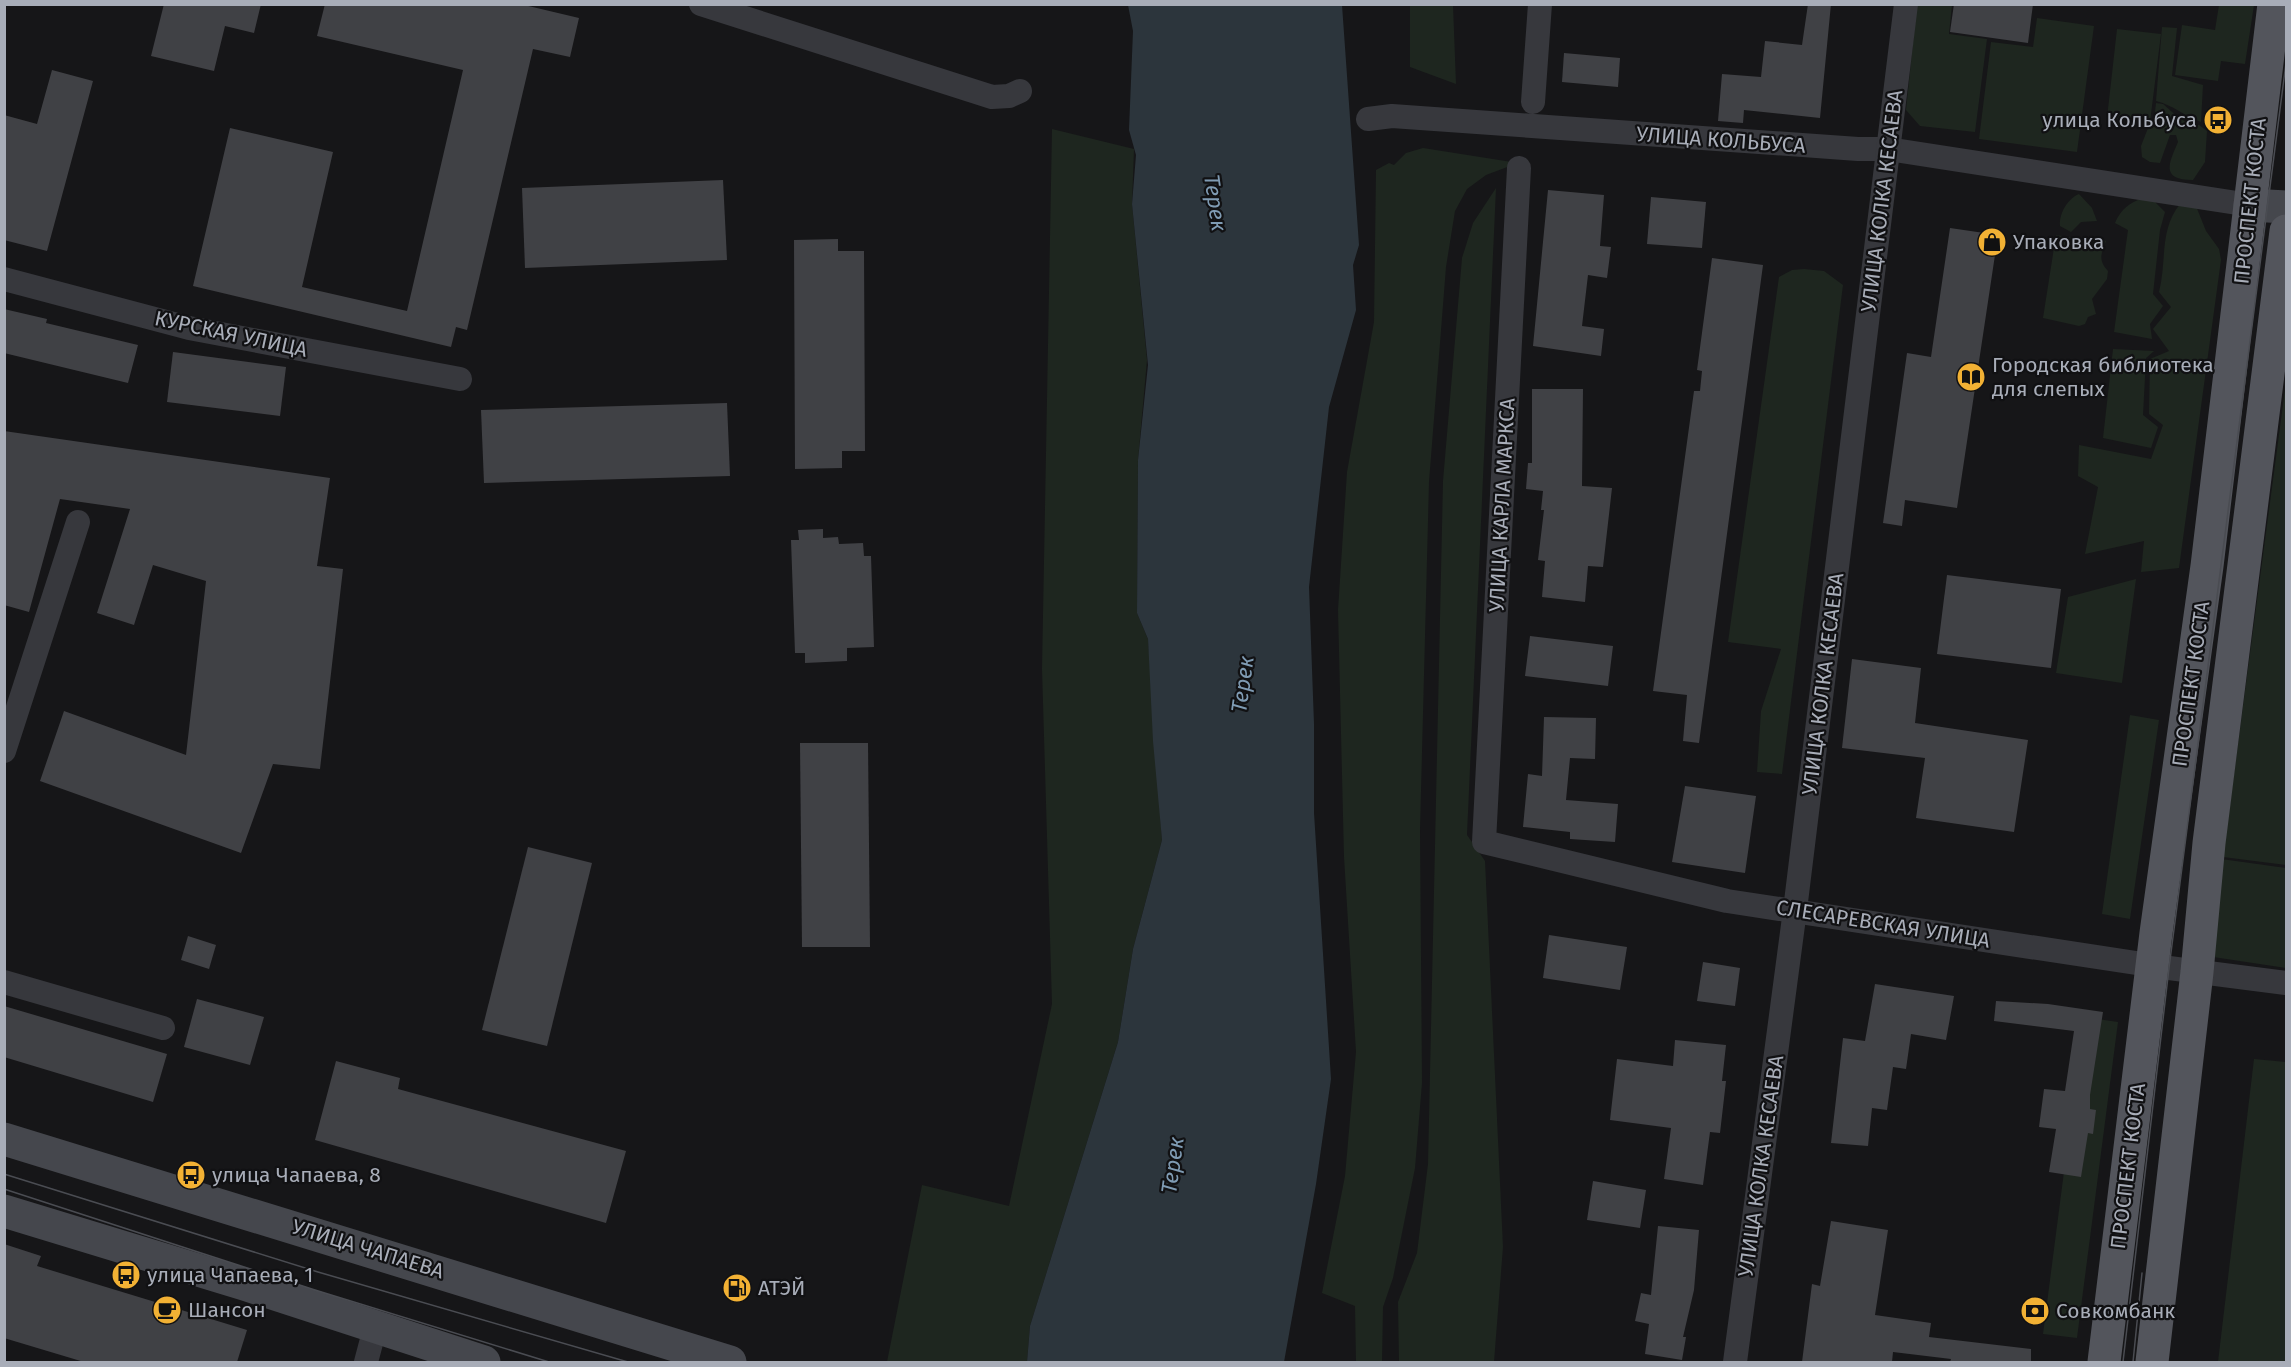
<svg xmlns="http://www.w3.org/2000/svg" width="2291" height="1367" viewBox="0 0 2291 1367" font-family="'Fira Sans',sans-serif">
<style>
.green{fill:#1e261f}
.water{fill:#2c353c}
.building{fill:#404145}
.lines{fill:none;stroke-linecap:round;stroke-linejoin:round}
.street{stroke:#37383d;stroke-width:24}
.secondary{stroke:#45474d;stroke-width:33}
.primary{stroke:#53555c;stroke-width:33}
.tram{stroke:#4a4c52;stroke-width:1.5}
.labels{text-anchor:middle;stroke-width:4.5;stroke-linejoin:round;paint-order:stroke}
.poi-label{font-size:21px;fill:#a8adb8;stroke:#111113;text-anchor:start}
.street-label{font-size:21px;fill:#a8adb8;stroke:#111113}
.water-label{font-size:22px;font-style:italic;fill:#7f9bb3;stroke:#111113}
</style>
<rect width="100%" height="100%" fill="#161618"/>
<g class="green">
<polygon points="1410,5 1453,5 1456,84 1410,67"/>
<polygon points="1917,5 1952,5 1949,34 1987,39 1975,132 1920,126 1906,110"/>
<polygon points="2219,5 2254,5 2245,64 2221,61 2218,81 2175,75 2182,25 2215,30"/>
<polygon points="2037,18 2094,26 2077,152 1979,139 1991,42 2033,47"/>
<path d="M 2162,27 L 2177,28 L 2172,76 L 2203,85 L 2201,122 C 2184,116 2173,105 2156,101 Z"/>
<path d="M 2117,29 L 2161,34 L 2150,122 L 2161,125 L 2163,120 L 2155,112 L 2156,103 L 2163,104 L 2180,119 L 2199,125 L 2207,131 L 2205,162 L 2193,180 C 2160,180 2169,163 2178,142 L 2176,135 L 2170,135 L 2160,163 L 2150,162 L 2142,157 L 2141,146 L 2150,123 L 2107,118 Z"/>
<polygon points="1052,129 1134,149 1132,204 1147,360 1138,460 1137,613 1148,639 1162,840 1133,949 1118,1042 1030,1326 1027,1362 887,1362 922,1185 1009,1206 1052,1004 1042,669"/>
<polygon points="1423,148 1518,163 1486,175 1467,189 1455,211 1446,267 1429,482 1420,830 1422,1083 1415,1168 1393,1278 1383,1307 1382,1362 1356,1362 1355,1306 1322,1293 1345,1176 1356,1052 1344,857 1338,610 1347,472 1374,322 1376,170 1389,163 1394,165 1406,153"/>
<polygon points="1496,188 1467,835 1485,861 1503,1247 1494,1362 1399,1362 1398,1302 1417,1253 1428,1164 1443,481 1462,258 1473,223"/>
<path d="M 2079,194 L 2092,208 L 2097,221 L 2081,222 L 2071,232 L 2060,226 C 2059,214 2067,199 2079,194 Z"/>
<path d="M 2143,198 L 2155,202 L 2165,212 L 2160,230 L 2153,294 L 2163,306 L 2150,324 L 2152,339 L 2114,332 L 2128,230 L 2115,223 C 2121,209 2129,203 2143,198 Z"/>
<path d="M 2180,204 L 2196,206 L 2206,231 L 2219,249 L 2221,260 L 2179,568 L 2141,572 L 2144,541 L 2085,554 L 2098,487 L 2078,476 L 2079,445 L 2151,459 L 2163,425 L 2149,414 L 2150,359 L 2169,351 L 2153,329 L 2171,307 L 2159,292 C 2167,261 2159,230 2180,204 Z"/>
<path d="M 2056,235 L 2087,240 L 2100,238 L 2106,241 C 2101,254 2098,260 2108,271 L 2107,279 L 2092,299 L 2096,314 L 2088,317 L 2085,324 L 2079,326 L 2043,318 Z"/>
<polygon points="1804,269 1824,271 1843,285 1782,774 1757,772 1761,711 1781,649 1728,642 1779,277 1792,270"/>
<polygon points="2113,349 2154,351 2146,358 2143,415 2158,427 2151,448 2103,438"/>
<polygon points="2286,382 2286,865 2223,857"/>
<polygon points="2136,579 2122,683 2056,673 2068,597"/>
<polygon points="2130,715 2159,720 2130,919 2102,914"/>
<polygon points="2214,858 2286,868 2286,968 2200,955"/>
<polygon points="2084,1017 2118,1022 2077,1338 2043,1334"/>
<polygon points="2254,1059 2286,1062 2286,1362 2218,1362"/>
</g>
<polygon class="water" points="1128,5 1342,5 1359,245 1353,265 1356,310 1329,407 1309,587 1314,724 1314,813 1331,1079 1316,1184 1284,1362 1027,1362 1030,1326 1118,1042 1133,949 1162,840 1153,741 1148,639 1137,613 1138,460 1148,365 1132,204 1136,155 1129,130 1133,31"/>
<g class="building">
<polygon points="164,4 261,4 254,33 225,26 214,71 151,56"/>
<polygon points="325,4 520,4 579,18 570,57 533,49 467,330 456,327 451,347 193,286 230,128 333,152 302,287 407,311 463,70 317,36"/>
<polygon points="1808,4 1831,4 1820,118 1744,110 1743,123 1718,121 1722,74 1761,77 1765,41 1802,45"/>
<polygon points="1954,4 2033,4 2028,43 1950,32"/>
<polygon points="1564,53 1620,58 1618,87 1562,82"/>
<polygon points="52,70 93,81 47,251 4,240 4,115 37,124"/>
<polygon points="723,180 727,260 525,268 522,188"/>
<polygon points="1548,190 1604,195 1600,246 1611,247 1607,278 1588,275 1582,326 1604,329 1601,356 1533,346"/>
<polygon points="1651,197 1706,202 1702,248 1647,244"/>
<polygon points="1950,228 1998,235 1957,508 1905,500 1902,526 1883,523 1907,353 1931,357"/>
<polygon points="838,239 838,251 864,251 865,451 842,451 842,468 795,469 794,240"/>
<polygon points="1712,258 1763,265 1699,743 1683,741 1687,695 1653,691 1694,391 1700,391 1702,371 1697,370"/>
<polygon points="4,309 47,319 46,323 138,345 128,383 4,353"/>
<polygon points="173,352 286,367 280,416 167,402"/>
<polygon points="1532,389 1583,389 1582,486 1612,488 1603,567 1588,566 1585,602 1542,597 1545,561 1538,560 1544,510 1541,510 1543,491 1526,489 1528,463 1532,463"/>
<polygon points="727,403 730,476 484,483 481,410"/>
<polygon points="4,431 330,478 317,566 343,569 320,769 273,764 241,853 40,781 64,711 186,755 206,581 153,565 134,625 97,613 130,509 60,499 29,612 4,605"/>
<polygon points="823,529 823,538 838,537 839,544 863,543 864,556 871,556 874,647 847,648 847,661 805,663 805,653 795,653 791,540 799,540 798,530"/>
<polygon points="1947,575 2061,589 2051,668 1937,654"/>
<polygon points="1530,636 1613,646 1608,686 1525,676"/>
<polygon points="1852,659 1921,668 1915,723 2028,740 2014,832 1916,818 1925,758 1842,748"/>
<polygon points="1544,717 1596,718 1595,759 1570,758 1566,800 1618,804 1615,842 1570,839 1570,832 1523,827 1528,774 1542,776"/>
<polygon points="800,743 868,743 870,947 802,947"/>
<polygon points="1685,786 1756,796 1745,873 1672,862"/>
<polygon points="528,847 592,863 547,1046 482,1030"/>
<polygon points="1549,935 1627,947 1620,990 1543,978"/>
<polygon points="188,936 216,945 209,969 181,960"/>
<polygon points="1703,962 1740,968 1735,1006 1697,1001"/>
<polygon points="1875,984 1954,996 1946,1040 1911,1034 1906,1069 1893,1067 1887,1110 1872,1108 1868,1146 1831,1143 1843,1038 1865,1041"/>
<polygon points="197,999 264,1017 250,1065 184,1047"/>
<polygon points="1996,1001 2048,1004 2103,1012 2090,1095 2090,1109 2096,1110 2093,1134 2088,1133 2081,1177 2049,1172 2056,1129 2039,1127 2044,1089 2065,1091 2074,1031 1994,1021"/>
<polygon points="4,1006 167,1054 153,1102 4,1057"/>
<polygon points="1675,1040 1726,1045 1722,1081 1726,1081 1720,1133 1710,1132 1703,1185 1664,1179 1671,1128 1610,1120 1617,1059 1673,1066"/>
<polygon points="336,1061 400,1078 398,1089 626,1151 606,1223 315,1140"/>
<polygon points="1593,1181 1646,1190 1640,1228 1587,1220"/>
<polygon points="1831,1221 1888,1230 1875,1315 1931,1323 1929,1337 2031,1349 2031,1362 1950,1362 1951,1359 1893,1352 1892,1362 1802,1362 1812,1284 1820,1286"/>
<polygon points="1658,1226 1699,1230 1694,1290 1683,1337 1686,1337 1682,1360 1645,1354 1649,1324 1635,1321 1641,1293 1651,1295"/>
<polygon points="4,1244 41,1256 37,1266 247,1330 237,1362 84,1362 4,1338"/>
</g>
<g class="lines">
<g class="street">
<polyline points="701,4 992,97 1009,96 1020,91"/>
<polyline points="1533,102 1540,4"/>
<polyline points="1368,119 1392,116 1858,149 1888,149 2250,205"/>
<polyline points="1519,168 1484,842 1727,901 2169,968 2286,983"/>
<polyline points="4,279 189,328 460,379"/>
<polyline points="4,751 78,522"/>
<polyline points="4,982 163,1028"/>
<polyline points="366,1362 375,1328"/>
<polyline points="1735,1362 1795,910 1906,4"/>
</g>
<g class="secondary">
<polyline points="2250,205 2286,207"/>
<polyline points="4,1139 730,1362"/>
<polyline points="4,1211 244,1284 484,1362"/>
</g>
<g class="primary">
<polyline points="2104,1362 2156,933 2207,566 2274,4"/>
<polyline points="2152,1362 2197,972 2209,843 2286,231"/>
</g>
<g class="tram">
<polyline points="4,1174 318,1272 628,1362"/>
<polyline points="4,1189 315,1290 549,1362"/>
<polyline points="2123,1362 2169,968 2286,63"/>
<polyline points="2133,1362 2142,1273"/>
</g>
</g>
<defs>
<g id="bus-disc" transform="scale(1.5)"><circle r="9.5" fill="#f2b134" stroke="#111113"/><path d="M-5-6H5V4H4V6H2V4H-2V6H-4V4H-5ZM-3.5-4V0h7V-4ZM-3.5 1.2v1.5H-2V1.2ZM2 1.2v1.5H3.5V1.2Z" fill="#111"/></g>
<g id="shop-disc" transform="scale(1.5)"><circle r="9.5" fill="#f2b134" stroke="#111113"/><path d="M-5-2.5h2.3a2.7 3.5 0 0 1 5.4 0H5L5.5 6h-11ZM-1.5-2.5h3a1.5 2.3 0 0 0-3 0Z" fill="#111"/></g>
<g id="library-disc" transform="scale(1.5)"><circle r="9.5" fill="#f2b134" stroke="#111113"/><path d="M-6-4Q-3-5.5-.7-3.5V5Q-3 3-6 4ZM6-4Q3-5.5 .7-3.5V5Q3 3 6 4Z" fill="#111"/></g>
<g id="fuel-disc" transform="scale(1.5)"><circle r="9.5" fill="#f2b134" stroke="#111113"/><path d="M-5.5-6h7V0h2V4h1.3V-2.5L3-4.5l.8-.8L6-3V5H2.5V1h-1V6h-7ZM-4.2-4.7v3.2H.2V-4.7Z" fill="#111"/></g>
<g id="cafe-disc" transform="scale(1.5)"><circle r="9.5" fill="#f2b134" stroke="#111113"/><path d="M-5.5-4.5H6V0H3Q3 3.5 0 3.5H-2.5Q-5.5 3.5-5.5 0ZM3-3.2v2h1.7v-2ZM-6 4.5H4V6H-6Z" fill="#111"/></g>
<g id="bank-disc" transform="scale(1.5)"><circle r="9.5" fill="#f2b134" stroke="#111113"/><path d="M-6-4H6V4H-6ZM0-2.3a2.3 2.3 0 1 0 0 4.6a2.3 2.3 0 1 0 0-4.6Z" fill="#111"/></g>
</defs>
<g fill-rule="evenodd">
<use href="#bus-disc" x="2218" y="120"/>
<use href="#shop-disc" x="1992" y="242"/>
<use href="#library-disc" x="1971" y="377"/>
<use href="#bus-disc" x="191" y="1175"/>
<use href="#bus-disc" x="126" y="1275"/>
<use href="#fuel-disc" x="737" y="1288"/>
<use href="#cafe-disc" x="167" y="1310"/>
<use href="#bank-disc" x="2035" y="1311"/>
</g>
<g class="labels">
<g class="poi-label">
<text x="2197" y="127" text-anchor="end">улица Кольбуса</text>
<text x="2013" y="249">Упаковка</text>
<text x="1992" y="372">Городская библиотека<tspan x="1992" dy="24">для слепых</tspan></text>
<text x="212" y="1182">улица Чапаева, 8</text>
<text x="147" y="1282">улица Чапаева, 1</text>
<text x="758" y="1295">АТЭЙ</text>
<text x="188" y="1317">Шансон</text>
<text x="2056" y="1318">Совкомбанк</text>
</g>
<g class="street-label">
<text transform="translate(1721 140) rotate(4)" y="7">УЛИЦА КОЛЬБУСА</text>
<text transform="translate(1882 201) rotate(-83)" y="7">УЛИЦА КОЛКА КЕСАЕВА</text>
<text transform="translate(2250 201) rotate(-84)" y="7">ПРОСПЕКТ КОСТА</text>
<text transform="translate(231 334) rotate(12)" y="7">КУРСКАЯ УЛИЦА</text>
<text transform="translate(1502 505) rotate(-87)" y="7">УЛИЦА КАРЛА МАРКСА</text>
<text transform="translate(1823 684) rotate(-83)" y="7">УЛИЦА КОЛКА КЕСАЕВА</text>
<text transform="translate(2191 684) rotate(-82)" y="7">ПРОСПЕКТ КОСТА</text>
<text transform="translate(1883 924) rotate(9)" y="7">СЛЕСАРЕВСКАЯ УЛИЦА</text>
<text transform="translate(1761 1166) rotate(-82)" y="7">УЛИЦА КОЛКА КЕСАЕВА</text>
<text transform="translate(2128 1166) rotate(-83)" y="7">ПРОСПЕКТ КОСТА</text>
<text transform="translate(368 1249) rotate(17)" y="7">УЛИЦА ЧАПАЕВА</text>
</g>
<g class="water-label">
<text transform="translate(1216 203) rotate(82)" y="8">Терек</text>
<text transform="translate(1242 684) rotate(-82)" y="8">Терек</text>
<text transform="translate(1172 1165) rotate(-82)" y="8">Терек</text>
</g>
</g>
<rect width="2291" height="1367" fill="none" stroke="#a8adb8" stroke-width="12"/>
</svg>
